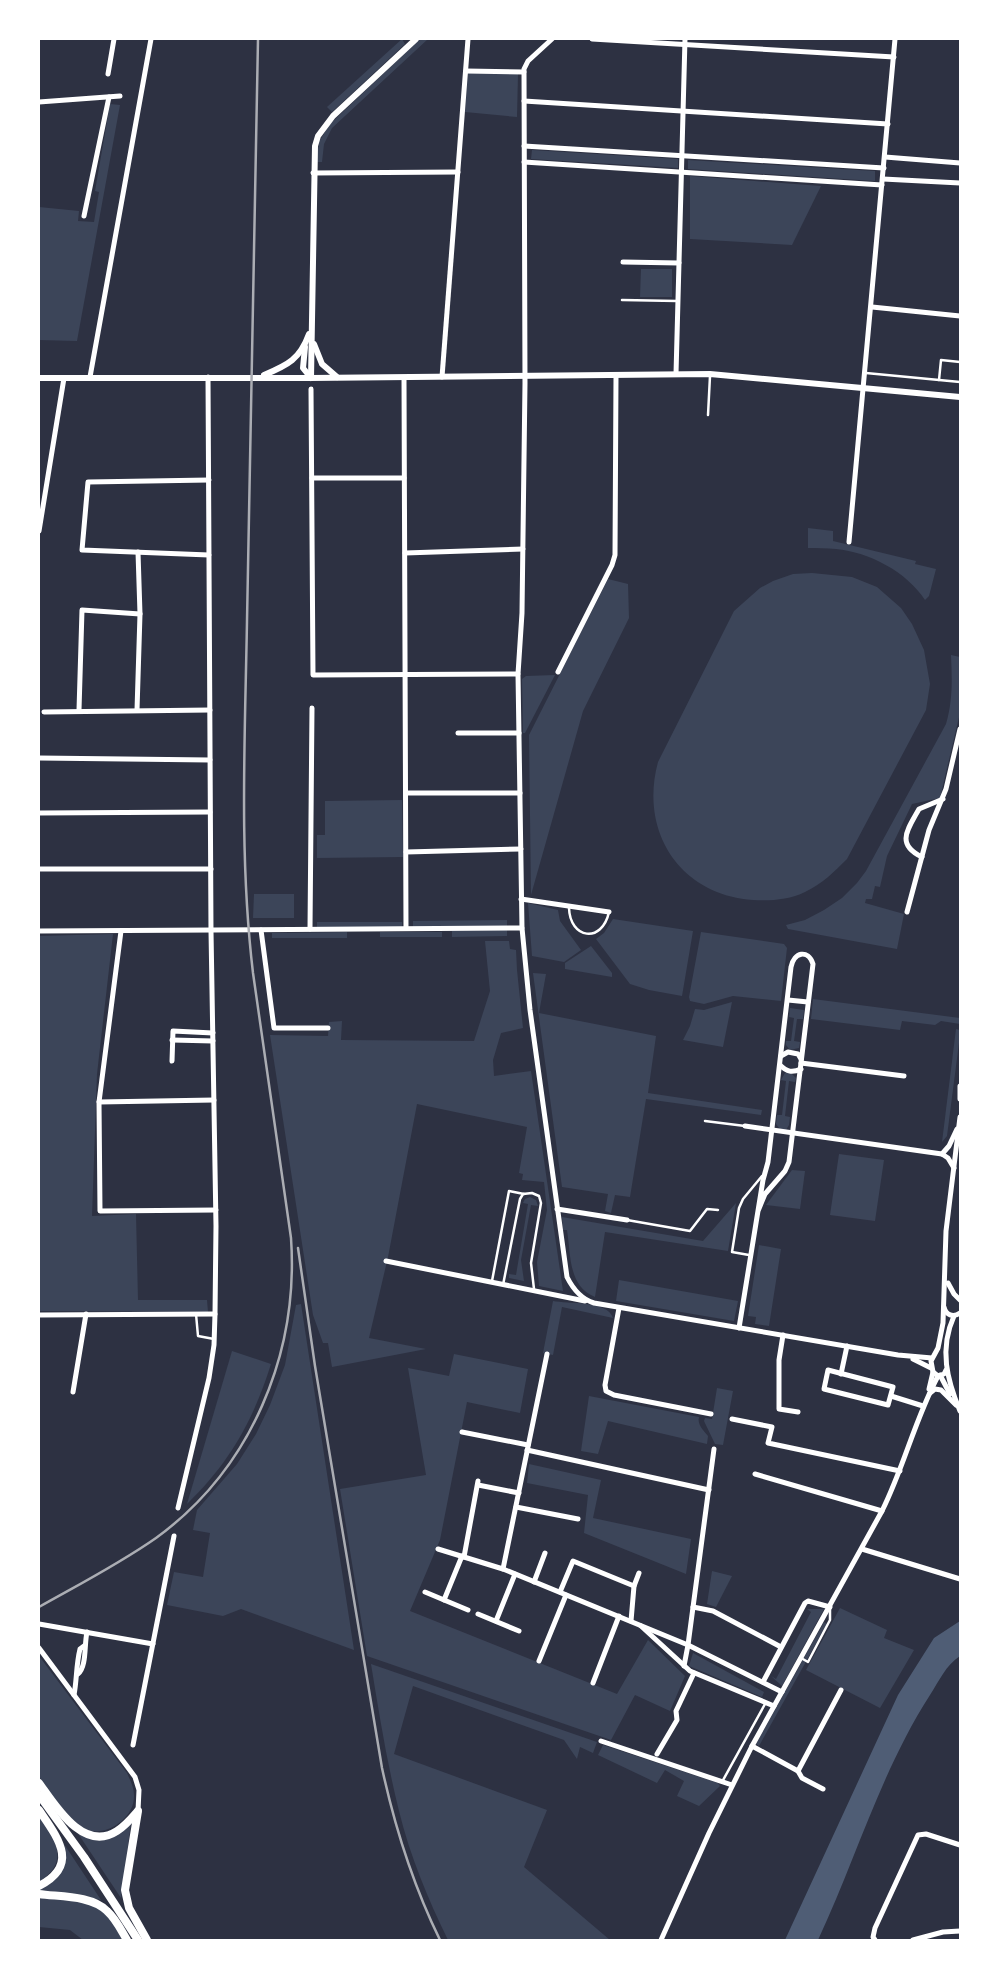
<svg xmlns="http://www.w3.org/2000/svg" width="999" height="1979" viewBox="0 0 999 1979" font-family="Overpass,sans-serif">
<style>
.green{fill:#3c4559}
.water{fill:#4f5d75}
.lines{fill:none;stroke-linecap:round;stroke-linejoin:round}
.service{stroke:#fff;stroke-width:2.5}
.minor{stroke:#fff;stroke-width:5}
.tertiary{stroke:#fff;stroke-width:6}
.primary{stroke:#fff;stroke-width:8}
.rail{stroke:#abadb3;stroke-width:2.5}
</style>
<rect width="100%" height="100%" fill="#2d3142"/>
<g class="green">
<polygon points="402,39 405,44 332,112 327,107"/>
<polygon points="420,39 428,39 332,128 324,144 322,162 316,162 319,142 329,125"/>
<polygon points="468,73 518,74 517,117 465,112"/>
<polygon points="110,104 120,105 77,341 39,340 39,207 79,211 78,221 94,222 99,192 95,191"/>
<polygon points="532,150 678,159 678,168 531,159"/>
<polygon points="688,160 875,171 875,181 688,169"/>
<polygon points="690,176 821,186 792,245 690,239"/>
<polygon points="641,269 672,269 672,297 640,297"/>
<path d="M 808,528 L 833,531 L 833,541 L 916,561 L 915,564 L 936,569 L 929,596 L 925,600 C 907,572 869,552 836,549 C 827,548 817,548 808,548 Z"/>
<path d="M 812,573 L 852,577 L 877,587 L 901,608 L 912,624 L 924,650 L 930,684 L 926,710 L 847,859 C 834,872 822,884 805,892 C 789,900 770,901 753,900 C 680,895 639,832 658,762 L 734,611 L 760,588 L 773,581 L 793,574 Z"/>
<polygon points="608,579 628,584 629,618 583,711 531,895 529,735"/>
<path d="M 951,655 L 960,657 L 960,713 L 940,798 L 912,804 L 887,856 L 880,887 L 875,886 L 872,899 L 866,899 L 865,903 L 904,914 L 897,949 L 788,929 L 786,925 L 805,920 L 824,910 L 842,898 L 857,883 L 866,871 L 946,724 C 953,700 952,679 951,655 Z"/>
<polygon points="555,675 525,733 523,733 522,679 526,676"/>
<polygon points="402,800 403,857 317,858 317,835 325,835 325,801"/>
<polygon points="254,894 294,894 294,918 253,918"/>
<polygon points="528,903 558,910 560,921 581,950 564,962 532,956"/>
<polygon points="613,919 693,931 682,996 649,990 630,984 596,939 604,933"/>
<polygon points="507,920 507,926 413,927 413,921"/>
<polygon points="317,922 402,922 402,927 317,928"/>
<polygon points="507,930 507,936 452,937 452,931"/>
<polygon points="347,932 347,938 272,938 272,933"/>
<rect x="380" y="932" width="62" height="5"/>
<polygon points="701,932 784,944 787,948 781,1001 733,996 704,1004 690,1001 689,997"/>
<polygon points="113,934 97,1074 92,1216 136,1214 138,1300 207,1300 208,1312 39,1311 39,936"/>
<polygon points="485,941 509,941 510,949 516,950 517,970 523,1028 501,1033 493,1060 494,1076 531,1071 563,1291 539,1286 537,1262 547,1210 544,1182 522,1180 523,1174 519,1173 527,1127 417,1104 388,1257 369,1338 426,1349 332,1367 328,1343 323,1343 313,1315 270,1035 328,1036 329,1022 342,1021 341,1040 474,1041 490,991"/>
<polygon points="591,946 612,973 612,977 565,969 565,963"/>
<polygon points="533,973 546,974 539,1013 656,1036 648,1093 762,1110 761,1115 646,1099 630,1197 615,1195 611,1213 605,1211 608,1194 562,1187"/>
<polygon points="813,999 960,1018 960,1024 941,1021 935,1025 902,1021 900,1030 811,1019"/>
<polygon points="732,1002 723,1047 683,1040 690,1026 695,1009 704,1010"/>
<polygon points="790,1008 804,1010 803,1019 797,1019 794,1041 800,1042 799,1048 790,1050 786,1045 786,1041 791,1041 794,1018 789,1017"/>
<polygon points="956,1029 960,1030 960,1035 947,1136 942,1142"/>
<polygon points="785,1073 791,1073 796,1078 795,1082 789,1081 785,1116 790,1117 789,1125 786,1130 780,1129 776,1124 777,1115 782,1115 786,1081 781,1080"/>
<polygon points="839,1154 884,1160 875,1221 830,1215"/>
<polygon points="792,1170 805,1171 800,1209 766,1205"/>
<polygon points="530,1197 536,1200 538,1206 531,1205 521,1260 524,1281 509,1278 509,1274 516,1275 528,1204 523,1203 525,1199"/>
<path d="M 736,1203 L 728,1251 L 605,1232 L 595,1297 C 568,1286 571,1255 567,1230 L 563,1230 L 562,1217 L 703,1241 Z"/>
<polygon points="759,1245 781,1249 769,1326 755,1324 756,1317 748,1316"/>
<polygon points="619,1280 738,1301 734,1321 616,1301"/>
<path d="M 553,1301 C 567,1304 608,1300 613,1318 L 562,1307 L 553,1355 L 543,1353 Z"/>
<polygon points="301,1304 354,1650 241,1609 223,1616 167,1605 174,1572 203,1577 210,1533 193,1530 197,1510 237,1464 256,1434 270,1405 285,1365 296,1305"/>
<path d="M 232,1351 L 271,1364 C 253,1421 230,1462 187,1504 Z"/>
<polygon points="454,1354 528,1369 520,1413 467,1402 440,1540 410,1611 617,1694 648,1640 685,1676 670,1711 635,1695 611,1740 367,1656 340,1489 426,1475 408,1368 449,1376"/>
<polygon points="717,1388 733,1391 723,1445 715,1444 704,1421 705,1418 712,1419"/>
<path d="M 589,1396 L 699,1417 C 697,1424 703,1430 708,1436 L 707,1444 L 608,1421 L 598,1454 L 581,1451 Z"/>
<polygon points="529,1464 601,1480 593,1518 691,1539 686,1574 584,1533 588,1495 527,1483"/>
<polygon points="712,1571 732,1576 716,1607 707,1604"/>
<polygon points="840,1608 887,1630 884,1638 914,1650 880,1708 806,1670"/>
<polygon points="807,1609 824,1609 782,1686 771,1676 776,1679 811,1612"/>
<polygon points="824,1622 827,1624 759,1746 756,1744"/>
<polygon points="693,1653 764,1692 762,1697 689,1666"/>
<path d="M 39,1656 L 127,1773 C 130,1780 134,1787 134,1795 C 135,1818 107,1837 85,1830 C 73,1826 46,1790 40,1778 C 36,1771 39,1756 39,1748 C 39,1717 39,1687 39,1656 Z"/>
<path d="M 371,1664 L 597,1742 L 593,1753 L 580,1747 L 577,1759 L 564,1740 L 413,1686 L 394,1754 L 547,1810 L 524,1867 L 610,1940 L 448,1940 C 428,1899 410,1856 399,1811 C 387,1763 379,1713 371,1664 Z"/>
<polygon points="603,1745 718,1783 720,1786 699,1806 677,1796 684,1781 665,1770 657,1783 598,1755"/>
<path d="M 39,1815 C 55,1840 71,1861 39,1882 Z"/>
<polygon points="131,1823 121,1898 77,1832 89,1837"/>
<path d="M 64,1844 L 101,1900 L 82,1895 L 39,1890 C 57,1880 71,1866 64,1844 Z"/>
<path d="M 39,1898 C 60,1900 90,1899 107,1914 C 114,1921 119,1932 125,1940 L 83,1940 L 70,1930 L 39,1927 Z"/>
</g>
<path class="water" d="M 960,1621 L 960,1656 C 946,1665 939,1681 930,1695 C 881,1771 856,1859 818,1940 L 785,1940 L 898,1695 L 934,1638 Z"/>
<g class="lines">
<g class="service">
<polyline points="622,300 677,301"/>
<polyline points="866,373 960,382"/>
<polyline points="939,380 941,360 960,362"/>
<polyline points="708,415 710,376"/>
<path d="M 569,908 C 570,939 602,944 609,912"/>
<polyline points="705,1121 745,1126"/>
<polyline points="627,1220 690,1231 707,1209 718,1210"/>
<polyline points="749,1255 732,1252 739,1208 743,1199 762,1176"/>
<polyline points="492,1281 509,1191 524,1194"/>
<polyline points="503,1285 520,1199 523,1194 532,1193 539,1196 541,1203 531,1263 534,1289"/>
<polyline points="196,1314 198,1336 214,1339"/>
<polyline points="801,1658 808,1662 830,1620 830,1609"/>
<polyline points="722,1782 765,1704"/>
</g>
<g class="minor">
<path d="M 552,39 L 528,61 L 524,69 L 525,383 L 522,613 L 518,674 L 522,928 L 530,1010 L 567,1277 C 573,1289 581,1299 594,1303 L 898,1355 L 932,1358"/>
<polyline points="592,39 894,57"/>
<polyline points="466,71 524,72"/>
<polyline points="108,74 114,39"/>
<polyline points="524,101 888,124"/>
<polyline points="39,102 120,96"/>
<polyline points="524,146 884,168"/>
<polyline points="885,157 960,163"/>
<polyline points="524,162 882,185"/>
<polyline points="313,173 458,172"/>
<polyline points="883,179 960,183"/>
<polyline points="84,216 109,97"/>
<polyline points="623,262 679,263"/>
<polyline points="872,307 960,316"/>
<polyline points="676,374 685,39"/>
<polyline points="90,377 151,39"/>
<polyline points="442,377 468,39"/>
<polyline points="404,378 406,928"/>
<polyline points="311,389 313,675 518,674"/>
<polyline points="312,478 404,478"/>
<polyline points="209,480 88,482 82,550 209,555"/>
<polyline points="39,531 64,378"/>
<polyline points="849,542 895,39"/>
<polyline points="405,553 523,549"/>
<polyline points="558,672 612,565 615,555 616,377"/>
<polyline points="79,710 82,610 140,614"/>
<polyline points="137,710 140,614 138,552"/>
<polyline points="44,712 210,710"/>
<polyline points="458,733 519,733"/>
<polyline points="39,758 210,760"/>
<polyline points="406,793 520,793"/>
<polyline points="39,813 210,812"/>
<polyline points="406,852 521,849"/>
<path d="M 922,857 C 895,844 908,829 919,809 L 943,799"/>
<polyline points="39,869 211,869"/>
<polyline points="521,899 609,912"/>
<polyline points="907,912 929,830 946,789 960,729"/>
<polyline points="310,929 312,708"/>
<polyline points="261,930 274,1028 328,1028"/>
<polyline points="39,931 522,928"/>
<polyline points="121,931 99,1102 100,1211 216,1210"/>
<polyline points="788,1000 808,1002"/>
<polyline points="172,1040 213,1041"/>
<polyline points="781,1056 788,1052 798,1054 801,1059"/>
<polyline points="172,1061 173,1031 213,1033"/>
<polyline points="801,1063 904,1076"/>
<path d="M 780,1065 C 787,1072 792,1073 801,1069"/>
<polyline points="960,1086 960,1099"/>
<polyline points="99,1102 214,1100"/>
<polyline points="745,1126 942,1154 948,1158 954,1168"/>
<polyline points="942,1154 949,1146 957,1129"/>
<polyline points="557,1209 627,1220"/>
<polyline points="386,1261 585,1301"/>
<polyline points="948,1283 954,1294 960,1300"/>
<path d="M 944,1307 C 946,1315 953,1318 960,1313"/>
<polyline points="619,1308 605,1385 606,1391 614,1395 711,1414"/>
<polyline points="39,1315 215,1314"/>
<path d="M 954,1316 C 939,1349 947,1380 960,1411"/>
<path d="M 739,1328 L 763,1180 L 768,1162 L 791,967 C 794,952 808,949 813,964 L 789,1162 L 785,1171 L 765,1194 L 758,1211"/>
<polyline points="783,1335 779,1360 779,1409 798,1412"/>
<polyline points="913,1359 931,1368"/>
<polygon points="828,1370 893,1387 888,1405 824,1389"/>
<polyline points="946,1370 944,1374 938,1376 933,1372 931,1361 938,1348 943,1323 946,1231 960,1117"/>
<polyline points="841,1374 847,1346"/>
<polyline points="940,1375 950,1394"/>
<polyline points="929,1389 933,1372"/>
<polyline points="73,1392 86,1314"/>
<polyline points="930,1393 935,1389 941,1390 956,1405"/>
<polyline points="891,1396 923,1406"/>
<polyline points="732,1419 772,1427 768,1443 900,1471"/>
<polyline points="462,1432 528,1445"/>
<polyline points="527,1450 709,1490"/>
<polyline points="755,1474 882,1511"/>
<polyline points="478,1485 519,1493"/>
<polyline points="516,1507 578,1519"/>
<polyline points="178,1508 209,1378 214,1345 215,1314 216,1226 211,931 208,377"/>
<polyline points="438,1549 503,1569 688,1645 782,1692"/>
<polyline points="862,1549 960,1579"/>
<polyline points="464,1557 478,1481"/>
<polyline points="503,1569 547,1354"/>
<polyline points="534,1582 545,1553"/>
<polyline points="425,1592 468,1610"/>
<polyline points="560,1592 573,1561 634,1586"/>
<polyline points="444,1600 462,1556"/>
<polyline points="693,1607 713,1611 781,1647"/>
<polyline points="478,1614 519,1631"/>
<polyline points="496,1621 515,1574"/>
<polyline points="631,1621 634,1586 639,1573"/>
<polyline points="39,1624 153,1644"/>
<polyline points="641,1626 690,1671 774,1706"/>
<polyline points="39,1648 135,1777 139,1790 138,1811"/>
<polyline points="539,1661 566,1595"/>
<polyline points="684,1666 688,1645 714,1449"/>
<path d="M 78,1674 C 87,1666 84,1645 87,1632"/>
<polyline points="763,1682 805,1603 808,1601 830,1607"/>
<polyline points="593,1683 619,1616"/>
<path d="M 74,1695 C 77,1679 76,1665 80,1649 L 84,1646"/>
<polyline points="601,1741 732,1785"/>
<polyline points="133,1745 174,1536"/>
<polyline points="752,1746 798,1771 802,1778 823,1789"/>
<polyline points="657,1754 677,1720 676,1711 694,1673"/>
<polyline points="798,1771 841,1690"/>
<path d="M 661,1940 L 709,1833 L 752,1746 L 882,1511 C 904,1467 915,1419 938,1376"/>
<polyline points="875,1940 873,1937 875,1928 918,1835 926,1834 960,1845"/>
<polyline points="913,1940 943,1932 960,1931"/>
</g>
<g class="tertiary">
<polyline points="314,344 322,364 337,377"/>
<polyline points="305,347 303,368 311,378"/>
<path d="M 264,375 C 288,365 300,359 309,334"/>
<polyline points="39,378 311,378 710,374 960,397"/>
<polyline points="311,378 315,146 318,136 333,116 416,39"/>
</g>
<g class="primary">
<path d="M 39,1783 C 55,1805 83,1853 117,1831 C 125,1826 131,1819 137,1812"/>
<polyline points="39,1795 84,1857 138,1940"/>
<path d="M 39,1810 C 58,1838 80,1865 39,1886"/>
<polyline points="138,1811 125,1890 129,1908 147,1940"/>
<path d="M 39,1894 C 59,1897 91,1895 107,1911 C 116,1919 121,1930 127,1940"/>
</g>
<g class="rail">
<path d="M 298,1248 L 315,1366 L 382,1768 C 395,1828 413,1885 440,1940"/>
<path d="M 39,1607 C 78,1585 119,1564 156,1538 C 251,1469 299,1354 291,1238 L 253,973 C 239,856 245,738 247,621 C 250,427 255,233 258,39"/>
</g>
</g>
<rect width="999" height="1979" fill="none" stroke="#ffffff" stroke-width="80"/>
</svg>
